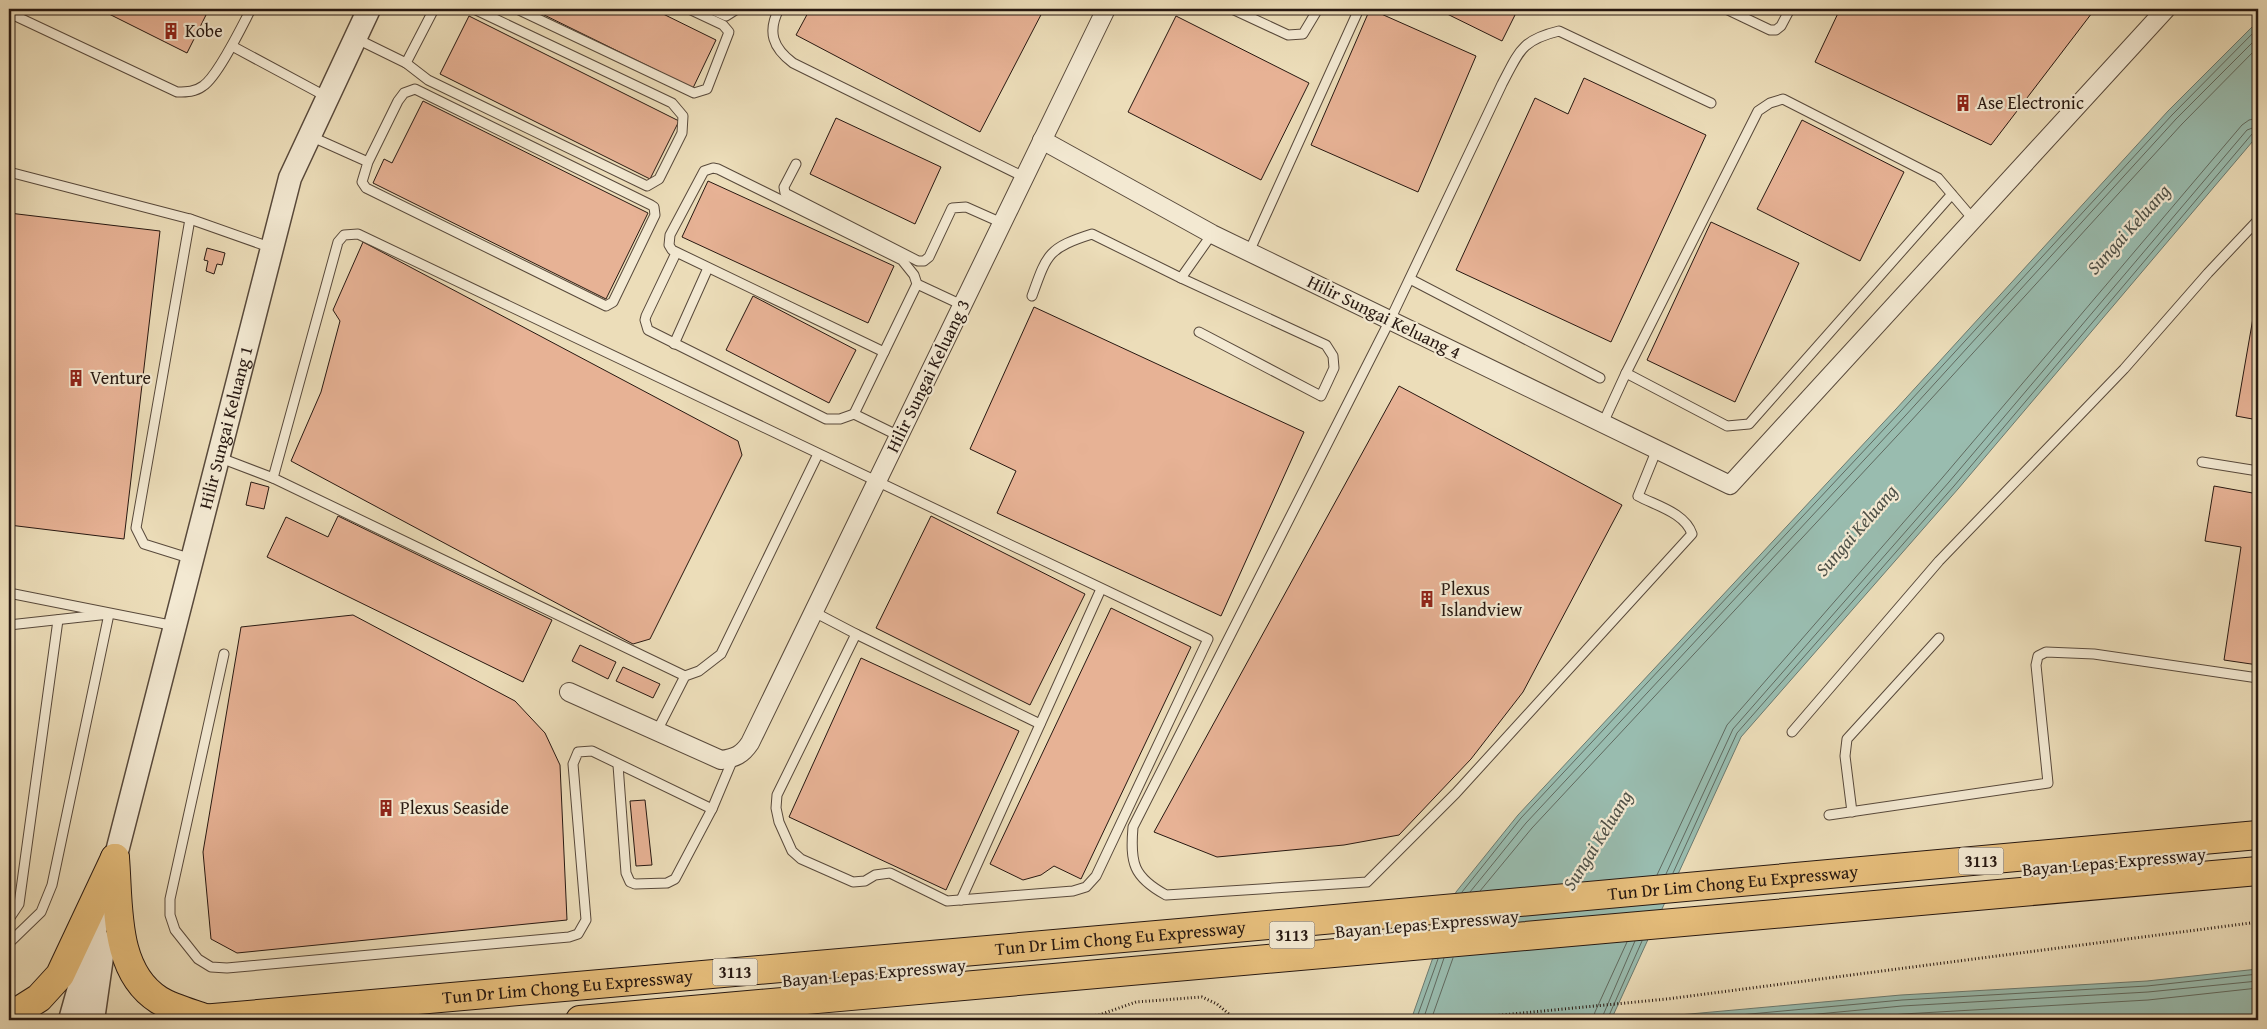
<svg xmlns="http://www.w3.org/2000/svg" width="2267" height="1029" viewBox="0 0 2267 1029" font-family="'Gentium Book Plus',serif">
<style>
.water{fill:#99bcaf;stroke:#6b7a70}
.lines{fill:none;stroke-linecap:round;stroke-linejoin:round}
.shore{stroke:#606a60;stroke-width:1}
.building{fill:#e7b295;stroke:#271811}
.service-casing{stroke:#58493b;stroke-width:11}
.minor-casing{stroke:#58493b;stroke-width:20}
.tertiary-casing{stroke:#58493b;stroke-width:25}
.trunk-casing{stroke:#271811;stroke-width:30}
.path{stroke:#271811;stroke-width:3;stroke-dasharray:1 2.5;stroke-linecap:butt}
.service{stroke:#f3e9d2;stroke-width:9}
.minor{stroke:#f3e9d2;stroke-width:18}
.tertiary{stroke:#f3e9d2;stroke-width:22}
.trunk{stroke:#e6be7c;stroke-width:28}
.labels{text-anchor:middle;stroke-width:4.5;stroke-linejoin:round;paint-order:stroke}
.shield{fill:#f3e9d2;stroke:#64574b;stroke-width:1}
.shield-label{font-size:16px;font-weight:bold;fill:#271811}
.poi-label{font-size:18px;fill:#271811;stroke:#f3e9d2;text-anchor:start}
.street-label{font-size:18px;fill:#271811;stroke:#f3e9d2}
.water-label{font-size:19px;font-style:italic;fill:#4f5148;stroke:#f3e9d2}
</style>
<rect width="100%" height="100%" fill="#ecddb9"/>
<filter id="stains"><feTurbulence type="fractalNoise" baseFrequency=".004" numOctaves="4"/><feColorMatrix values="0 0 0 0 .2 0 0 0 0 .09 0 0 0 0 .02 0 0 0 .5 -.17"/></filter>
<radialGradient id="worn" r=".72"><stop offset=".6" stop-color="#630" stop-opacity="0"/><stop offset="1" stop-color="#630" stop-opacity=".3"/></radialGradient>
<g class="water">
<polygon points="2258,21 2258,135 1958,489 1741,737 1611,1020 1411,1020 1456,892 1518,815 1896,409 2168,111"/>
<polygon points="2258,969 2258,1020 1623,1020 1901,995 2147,981"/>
</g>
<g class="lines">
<g class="shore">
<polyline points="1673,873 1737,733 1954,486 2252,134 2258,132"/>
<polyline points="1666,874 1733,729 1949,482 2247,130 2258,126"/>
<polyline points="1657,875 1727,725 1943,477 2242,125 2249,120 2258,118"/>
<polyline points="1480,891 1532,828 1910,422 2182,124 2258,47"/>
<polyline points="1462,892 1521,818 1900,412 2172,115 2258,28"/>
<polyline points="1470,892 1526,823 1905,416 2176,119 2258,37"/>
<polyline points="1416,1020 1438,959"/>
<polyline points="1423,1020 1444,958"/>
<polyline points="1431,1020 1453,958"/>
<polyline points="1593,1020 1595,1012 1627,942"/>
<polyline points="1601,1020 1635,941"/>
<polyline points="1607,1020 1642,941"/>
<polyline points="1685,1020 1902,1000 2147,986 2258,974"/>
<polyline points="1755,1020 1902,1006 2148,992 2258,981"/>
<polyline points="1835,1020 1903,1014 2148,1000 2258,988"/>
</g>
</g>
<g class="building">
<polygon points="99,9 209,9 187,53"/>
<polygon points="532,9 653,9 716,40 693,88"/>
<polygon points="810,9 1044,9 980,132 796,35"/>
<polygon points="1370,9 1476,56 1418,192 1311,145"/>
<polygon points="1437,9 1518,9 1502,41"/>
<polygon points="1840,9 2095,9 1991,145 1815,62"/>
<polygon points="469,16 679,121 650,179 440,74"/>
<polygon points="1176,16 1309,83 1261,180 1128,112"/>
<polygon points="1584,78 1706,135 1611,342 1456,270 1535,98 1568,114"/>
<polygon points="423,101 648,213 606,299 373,183 384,159 392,163"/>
<polygon points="836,118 941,167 915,224 810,174"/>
<polygon points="1802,120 1904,172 1860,261 1757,209"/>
<polygon points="708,181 894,266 868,323 682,237"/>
<polygon points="9,213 160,231 124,539 9,525"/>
<polygon points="1711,222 1799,263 1735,402 1647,360"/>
<polygon points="363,242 738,441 742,455 650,639 633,644 291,461 321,392 340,321 333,310"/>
<polygon points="207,248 225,253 222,265 217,264 214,274 206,271 208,261 204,260"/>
<polygon points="753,296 856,350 829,403 726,350"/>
<polygon points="1034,307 1304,432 1221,616 997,513 1016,471 970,449"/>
<polygon points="2253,318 2258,318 2258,420 2236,416"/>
<polygon points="1399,386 1622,505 1523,692 1471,759 1399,835 1344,845 1217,857 1154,832"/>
<polygon points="251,482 269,487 264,509 246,505"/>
<polygon points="2214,486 2258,494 2258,665 2224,660 2241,547 2205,541"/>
<polygon points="338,516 552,620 523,682 267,557 286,517 328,537"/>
<polygon points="931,516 1085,594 1030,705 876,628"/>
<polygon points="1111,608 1191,647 1081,879 1054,866 1041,875 1023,880 990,864"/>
<polygon points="353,615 515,701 545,733 560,765 567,920 237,953 211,939 203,852 241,627"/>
<polygon points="580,645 616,662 608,679 572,661"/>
<polygon points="861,658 1019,731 946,890 789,817"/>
<polygon points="623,667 660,684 653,698 616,681"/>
<polygon points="645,800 652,865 636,866 630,801"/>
</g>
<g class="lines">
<g class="service-casing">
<g id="service">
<polyline points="517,9 694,93 707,89 729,32 723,25 689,9"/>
<polyline points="710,9 726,16 737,9"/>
<path d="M 779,9 C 767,32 773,48 793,63 L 1024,177"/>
<polyline points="1232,9 1288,35 1303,34 1318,9"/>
<polyline points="1726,9 1770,30 1776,30 1781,26 1790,9"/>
<path d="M 9,13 L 177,92 C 187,92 195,92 203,86 C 218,76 242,26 251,9"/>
<polyline points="355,38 406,63 434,9"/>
<polyline points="232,46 327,97"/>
<polyline points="406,63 428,80 647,186 659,179 682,133 683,116 672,103 474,9"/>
<polyline points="310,136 368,162 398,101 404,93 415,89 651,205 654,207 655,215 613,302 606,306 366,188 362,182 368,162"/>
<polyline points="796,164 784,187 785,193 918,261 924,261 929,257 952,208 966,207 1002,223"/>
<polyline points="9,172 190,219 136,528 144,544 192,559"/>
<polyline points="1952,194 1749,424 1727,426 1626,373 1758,111 1770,103 1783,99 1938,178 1973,219"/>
<polyline points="190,219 272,248"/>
<polyline points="1249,252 1359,9"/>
<polyline points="676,253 646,316 645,320 648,330 826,419 840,419 854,414"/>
<polyline points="1181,278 1326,345 1333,356 1334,368 1321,396 1199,332"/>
<polyline points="1410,279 1600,378"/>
<path d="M 1032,296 C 1047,254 1048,248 1092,234 L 1181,278 L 1212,234"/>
<polyline points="674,344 708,268"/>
<polyline points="884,352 672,250 669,245 670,235 704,171 713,168 718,169 902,260 914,275 917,284 962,305"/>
<polyline points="1603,423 1626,373"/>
<polyline points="899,436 854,414 917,284"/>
<path d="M 1657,449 L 1638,496 C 1657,506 1685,513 1692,534 L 1456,793 L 1367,882 L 1166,895 C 1133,877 1130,863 1133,827 L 1390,320 L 1502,84 C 1519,52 1521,40 1559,31 L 1711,103"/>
<polyline points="218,457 273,478"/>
<polyline points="2202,462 2258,471"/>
<polyline points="9,593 175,626"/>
<polyline points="9,625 109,614 52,885 41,912 9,943"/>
<polyline points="856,634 1040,724"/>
<polyline points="224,654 170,899 170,915 175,930 198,959 211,967 227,968 569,937 578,934 586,920 573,764 578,752 592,751 712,809 733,759"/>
<polyline points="685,676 273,478 338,242 344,235 358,234 1208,639 1096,876 1086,887 1073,891 947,901 890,873 875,875 865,881 853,882 801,859 792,851 779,822 776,808 777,795 856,634 814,612"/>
<polyline points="657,731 685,676 699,671 721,654 818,454"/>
<polyline points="1792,732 1939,561 2124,369 2208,273 2258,220"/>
<polyline points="618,765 626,873 630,882 635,884 667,883 675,879 712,809"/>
<polyline points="1852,812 1845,756 1847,739 1939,638"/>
<polyline points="1829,815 2048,783 2036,665 2038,656 2046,652 2094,654 2258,678"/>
<polyline points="961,900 1101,589"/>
<polyline points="9,919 19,904 58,620"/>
</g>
</g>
<g class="minor-casing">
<g id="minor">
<polyline points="1042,140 1212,234 1730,485 2166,9"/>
<path d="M 569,692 L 721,760 C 735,758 742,755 750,743 L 1106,9"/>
</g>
</g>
<g class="tertiary-casing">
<g id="tertiary">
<path id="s1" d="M 111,875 L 290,178 L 369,9"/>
<polyline points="70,1020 102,906"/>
<polyline points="93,1020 104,943"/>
</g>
</g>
<g class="trunk-casing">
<g id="trunk">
<path d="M 115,858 C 119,904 113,971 159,1000 C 172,1008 191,1013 205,1018"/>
<polyline points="9,1017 39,998 60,975 115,858"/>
<path id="s2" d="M 190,1020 L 1191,932 L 2258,835"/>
<polyline points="580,1020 2258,871"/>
</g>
</g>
<g class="path">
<polyline points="1057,1020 1099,1015 1136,1002 1202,997 1217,1004 1236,1020"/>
<polyline points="1450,1020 1667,999 2258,922"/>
</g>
<use href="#service" class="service"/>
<use href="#minor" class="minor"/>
<use href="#tertiary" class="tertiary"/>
<use href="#trunk" class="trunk"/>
</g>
<defs>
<g id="building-bare" transform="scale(1.35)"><path d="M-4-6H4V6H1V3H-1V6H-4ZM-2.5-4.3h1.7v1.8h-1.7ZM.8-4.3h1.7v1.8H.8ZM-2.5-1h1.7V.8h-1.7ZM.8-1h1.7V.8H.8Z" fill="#8f2418" stroke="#f3e9d2" stroke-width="2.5" paint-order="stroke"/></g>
</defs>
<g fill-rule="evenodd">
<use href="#building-bare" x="171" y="31"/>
<use href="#building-bare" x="1963" y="103"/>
<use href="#building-bare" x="76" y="378"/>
<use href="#building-bare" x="1427" y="599"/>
<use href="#building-bare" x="386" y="808"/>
</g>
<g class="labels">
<g class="shield">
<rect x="1958.5" y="847.5" width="45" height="27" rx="4"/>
<rect x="1269.5" y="921.5" width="45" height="27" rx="4"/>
<rect x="712.5" y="958.5" width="45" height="27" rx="4"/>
</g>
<g class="shield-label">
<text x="1981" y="867">3113</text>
<text x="1292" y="941">3113</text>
<text x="735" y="978">3113</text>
</g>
<g class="poi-label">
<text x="185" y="37">Kobe</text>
<text x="1977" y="109">Ase Electronic</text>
<text x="90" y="384">Venture</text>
<text x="1441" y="595">Plexus<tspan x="1441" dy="21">Islandview</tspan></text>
<text x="400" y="814">Plexus Seaside</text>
</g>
<g class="street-label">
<text transform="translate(1384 317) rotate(26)" y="6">Hilir Sungai Keluang 4</text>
<text transform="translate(928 376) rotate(-64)" y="6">Hilir Sungai Keluang 3</text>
<text dy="6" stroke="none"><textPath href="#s1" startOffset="462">Hilir Sungai Keluang 1</textPath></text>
<text transform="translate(2114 862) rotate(-5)" y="6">Bayan Lepas Expressway</text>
<text dy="6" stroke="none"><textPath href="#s2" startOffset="1549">Tun Dr Lim Chong Eu Expressway</textPath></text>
<text transform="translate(1427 924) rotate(-5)" y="6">Bayan Lepas Expressway</text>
<text dy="6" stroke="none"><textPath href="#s2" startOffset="934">Tun Dr Lim Chong Eu Expressway</textPath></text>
<text transform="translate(874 973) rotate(-5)" y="6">Bayan Lepas Expressway</text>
<text dy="6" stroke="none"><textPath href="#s2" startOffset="379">Tun Dr Lim Chong Eu Expressway</textPath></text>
</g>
<g class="water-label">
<text transform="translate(2128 229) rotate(-48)" y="7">Sungai Keluang</text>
<text transform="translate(1856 530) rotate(-49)" y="7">Sungai Keluang</text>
<text transform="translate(1597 840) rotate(-58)" y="7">Sungai Keluang</text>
</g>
</g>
<rect width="2267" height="1029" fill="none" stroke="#ecddb9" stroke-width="30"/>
<rect x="10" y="10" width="2247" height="1009" fill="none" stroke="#271811" stroke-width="2.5"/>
<rect x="15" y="15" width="2237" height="999" fill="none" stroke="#271811"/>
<rect width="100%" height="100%" filter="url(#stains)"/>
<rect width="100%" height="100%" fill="url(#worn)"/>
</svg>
